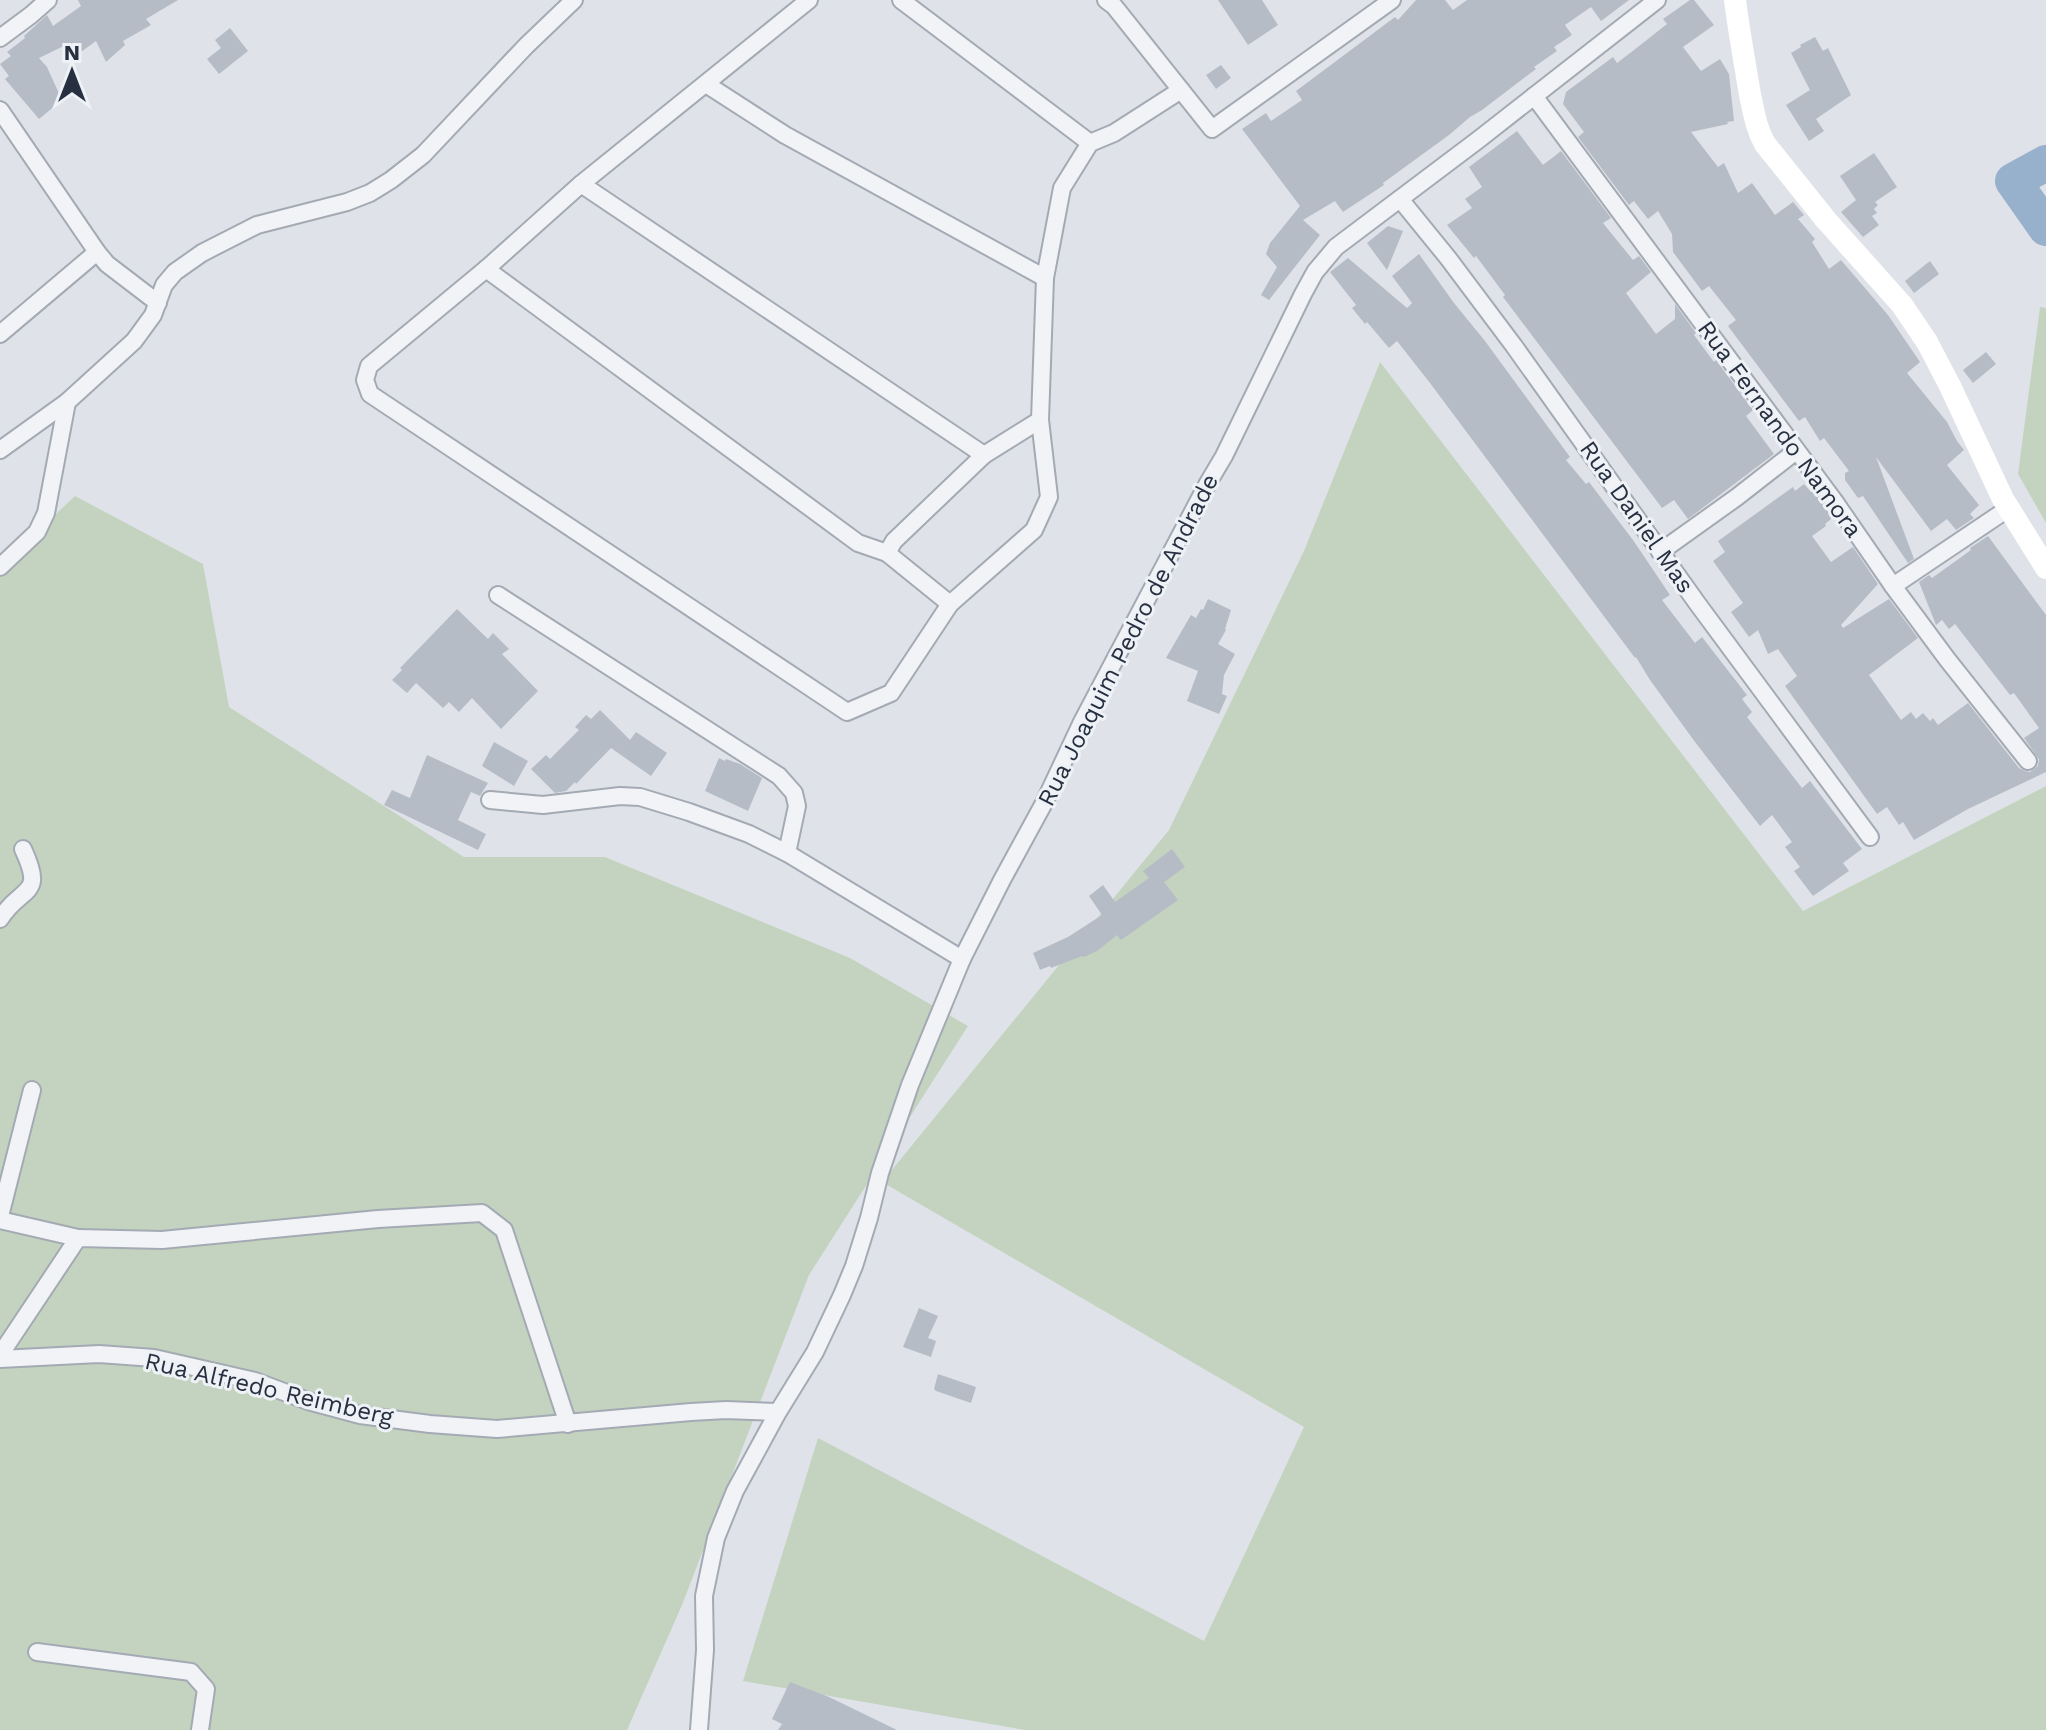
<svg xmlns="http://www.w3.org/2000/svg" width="2046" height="1730" viewBox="0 0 2046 1730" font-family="'Work Sans',sans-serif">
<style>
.green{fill:#c4d3bf}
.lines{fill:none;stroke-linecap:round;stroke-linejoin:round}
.river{stroke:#97b0cc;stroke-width:36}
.building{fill:#b5bcc6}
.street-casing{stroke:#a4aab3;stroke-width:20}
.street{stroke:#f2f3f7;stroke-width:16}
.secondary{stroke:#fff;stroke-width:22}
.labels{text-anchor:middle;stroke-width:6;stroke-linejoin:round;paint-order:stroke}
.street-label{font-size:24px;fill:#273041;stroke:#eef2f6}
</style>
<rect width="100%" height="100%" fill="#dfe3e9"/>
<g class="green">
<polygon points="2040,307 2046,308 2046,523 2018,474"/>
<polygon points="1380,362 1803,911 2046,786 2046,1730 1025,1730 743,1681 818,1438 1204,1641 1304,1427 882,1182 1169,830 1304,551"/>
<polygon points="75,496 203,564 229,707 464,857 605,857 850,958 968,1026 809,1275 682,1605 627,1730 0,1730 0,567"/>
</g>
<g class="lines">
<polyline class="river" points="2046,163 2013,181 2046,228"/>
</g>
<g class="building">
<polygon points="78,0 178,0 146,19 151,25 123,41 125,45 106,62 96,41 78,54 70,43 39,58 47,67 62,100 39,119 5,79 9,76 0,64 11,56 7,52 25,38 24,36 47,15 53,26 81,6"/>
<polygon points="1218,0 1262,0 1278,25 1248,45"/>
<polygon points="1416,0 1445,0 1453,10 1467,0 1629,0 1601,21 1591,7 1565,25 1572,35 1554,47 1557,51 1534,67 1536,69 1482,110 1470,117 1449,135 1383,183 1384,185 1343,212 1335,201 1303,220 1320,235 1269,300 1261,295 1277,267 1266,254 1270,243 1300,206 1242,129 1266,113 1271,121 1302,100 1296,91 1395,17 1398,20"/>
<polygon points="1690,0 1694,0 1714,25 1683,47 1701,71 1720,59 1729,74 1734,121 1727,122 1728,124 1691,132 1718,167 1724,163 1738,193 1752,183 1775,215 1793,202 1804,215 1798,219 1815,239 1812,242 1829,269 1841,260 1888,315 1920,362 1907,373 1947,422 1957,441 1964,450 1947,465 1979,505 1970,514 1974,518 1956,530 1947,519 1931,531 1876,457 1914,559 1908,563 1863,496 1858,498 1845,480 1845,473 1849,471 1824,438 1820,441 1805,417 1799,421 1728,326 1736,320 1709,286 1702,291 1673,252 1672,234 1658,211 1648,219 1634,201 1629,205 1578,137 1584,132 1563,104 1566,92 1613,57 1617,63 1634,50 1667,24 1663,19"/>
<polygon points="230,28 248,51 219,74 207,59 221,48 215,40"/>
<polygon points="1815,37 1823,51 1828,48 1851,95 1816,119 1824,131 1809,141 1786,105 1810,90 1791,53 1801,47 1800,45"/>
<polygon points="1221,65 1231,78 1216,89 1206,75"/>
<polygon points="1517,131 1543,165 1561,151 1611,218 1603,223 1633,260 1639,256 1651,272 1626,293 1656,334 1675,319 1675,304 1696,333 1694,335 1714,362 1716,360 1753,410 1746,416 1774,454 1688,519 1674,500 1662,508 1503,297 1505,295 1476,256 1474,258 1447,225 1472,208 1465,199 1482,187 1469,167"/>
<polygon points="1874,153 1897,187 1875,202 1878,205 1874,209 1877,213 1872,216 1879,225 1863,237 1841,212 1856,200 1840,176"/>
<polygon points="1388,226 1403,231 1387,270 1367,243"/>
<polygon points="1419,254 1454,303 1485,341 1570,457 1566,460 1586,484 1589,482 1633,540 1670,595 1662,600 1695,643 1702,637 1747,695 1742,699 1752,712 1747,717 1802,788 1810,781 1862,849 1843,863 1849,871 1813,896 1794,871 1800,867 1785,847 1792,842 1772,815 1760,826 1695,742 1650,680 1636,657 1635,658 1430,383 1397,341 1389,348 1367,322 1365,324 1352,308 1356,305 1330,272 1348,258 1407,308 1412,303 1392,276"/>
<polygon points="1930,261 1939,274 1914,293 1905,281"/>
<polygon points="1986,352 1996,364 1973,383 1963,370"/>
<polygon points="1804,484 1811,492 1814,492 1831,516 1831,519 1825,524 1826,526 1812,536 1831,562 1853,547 1878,584 1841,625 1843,628 1889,599 1918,638 1869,675 1901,720 1911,712 1916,719 1923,713 1930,721 1933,718 1938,725 1968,703 2019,768 2025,771 2030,772 2038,766 2039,759 2024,738 2039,728 2014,693 2010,695 1955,624 1949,629 1942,620 1936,625 1919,582 1929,575 1932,578 1971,550 1970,548 1988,536 2046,615 2046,772 1968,809 1914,840 1903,822 1899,825 1887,807 1877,814 1785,686 1797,676 1778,649 1768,654 1758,630 1749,637 1731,612 1743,603 1713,561 1725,552 1718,541 1793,487 1795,491"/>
<polygon points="1208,599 1231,610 1225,629 1226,630 1218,644 1235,654 1224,675 1222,694 1227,696 1219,714 1187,701 1198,671 1166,658 1191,615 1196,618 1201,609 1203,610"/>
<polygon points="457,609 488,639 493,633 509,649 502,654 538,691 501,729 472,698 459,712 449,702 443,708 416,683 407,693 392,680 402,670 400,668"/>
<polygon points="600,710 630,740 636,732 667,753 651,776 611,748 576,784 575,782 566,791 555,793 531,769 546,755 550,759 579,730 575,727 586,715 591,719"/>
<polygon points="494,742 528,761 514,786 482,766"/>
<polygon points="427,755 488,783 480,796 471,792 458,820 486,834 478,850 384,805 392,790 410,798"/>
<polygon points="719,758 725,761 726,759 740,764 762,778 748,811 705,791"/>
<polygon points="1172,849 1185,867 1164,882 1178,900 1121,940 1117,935 1097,951 1084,957 1082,956 1051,968 1050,966 1040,970 1033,953 1068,937 1102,915 1089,896 1103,885 1115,902 1149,878 1143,871"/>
<polygon points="919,1308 938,1316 928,1338 936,1341 931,1357 903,1347"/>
<polygon points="938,1374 976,1387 971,1403 936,1391 934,1389"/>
<polygon points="790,1682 829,1697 897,1730 778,1730 782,1724 772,1719"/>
</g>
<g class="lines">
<g class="street-casing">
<g id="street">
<polyline points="809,0 581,184 486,269 369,366 365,380 370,394 847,712 891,693 950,604 1034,530 1049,497 1040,420"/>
<polyline points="901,0 1090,143"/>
<polyline points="1106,0 1114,6 1212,129 1392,0"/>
<polyline points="0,38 31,15 48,0"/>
<polyline points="706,84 785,135 1045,278"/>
<polyline points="1534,96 1835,502 1893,586 1947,659 2028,761"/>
<polyline points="0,110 97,252 107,264 158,303"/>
<polyline points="581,184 984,455"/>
<polyline points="1400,199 1448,258 1514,346 1697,603 1870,837"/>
<polyline points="486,269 858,543 887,553 894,541 984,455 1040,420 1045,278 1062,188 1090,143 1114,133 1181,90"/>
<polyline points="0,334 97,252"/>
<polyline points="0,450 67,402 134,341 153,315 164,285 175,272 202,253 257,225 347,202 370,193 391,180 423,155 526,46 574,0"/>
<polyline points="1660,552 1737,497 1796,451"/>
<polyline points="887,553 950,604"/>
<polyline points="0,567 37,532 46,513 67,402"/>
<polyline points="1893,586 2009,508"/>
<polyline points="498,595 779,776 794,793 797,806 787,853"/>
<polyline points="490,800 543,805 620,796 640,797 689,812 749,834 787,853 962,959"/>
<path d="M 0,919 C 21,885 46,898 23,849"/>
<polyline points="0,1216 32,1090"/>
<polyline points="0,1220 78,1238"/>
<polyline points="0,1355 78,1238 162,1240 378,1219 482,1213 504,1230 568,1424"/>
<polyline points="0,1359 99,1354 154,1358 255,1381 308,1401 360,1415 430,1424 497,1429 691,1412 726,1410 778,1412"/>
<polyline points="37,1652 191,1672 206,1689 200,1730"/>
<polyline points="699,1730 705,1650 704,1596 716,1538 735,1491 778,1412 815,1352 842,1295 854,1266 869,1218 880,1173 910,1085 962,959 1002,880 1044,803 1082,722 1208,483 1224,456 1303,294 1315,272 1336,247 1478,140 1657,0"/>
</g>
</g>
<use href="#street" class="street"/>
<path class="secondary" d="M 1735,0 C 1739,32 1745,64 1750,95 C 1754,113 1756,128 1765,144 L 1826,220 L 1902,305 L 1927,342 L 1950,386 L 2003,499 L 2046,568"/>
</g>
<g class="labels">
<g class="street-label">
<text transform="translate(1780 429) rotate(54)" y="8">Rua Fernando Namora</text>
<text transform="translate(1637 517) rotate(55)" y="8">Rua Daniel Mas</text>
<text transform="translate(1128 640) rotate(-63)" y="8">Rua Joaquim Pedro de Andrade</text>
<text transform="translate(269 1389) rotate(13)" y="8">Rua Alfredo Reimberg</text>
</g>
</g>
<g transform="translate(72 72)" stroke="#eef2f6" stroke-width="6" paint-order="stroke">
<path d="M0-6L14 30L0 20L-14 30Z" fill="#273041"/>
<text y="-12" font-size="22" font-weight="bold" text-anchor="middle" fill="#273041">N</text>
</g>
</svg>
